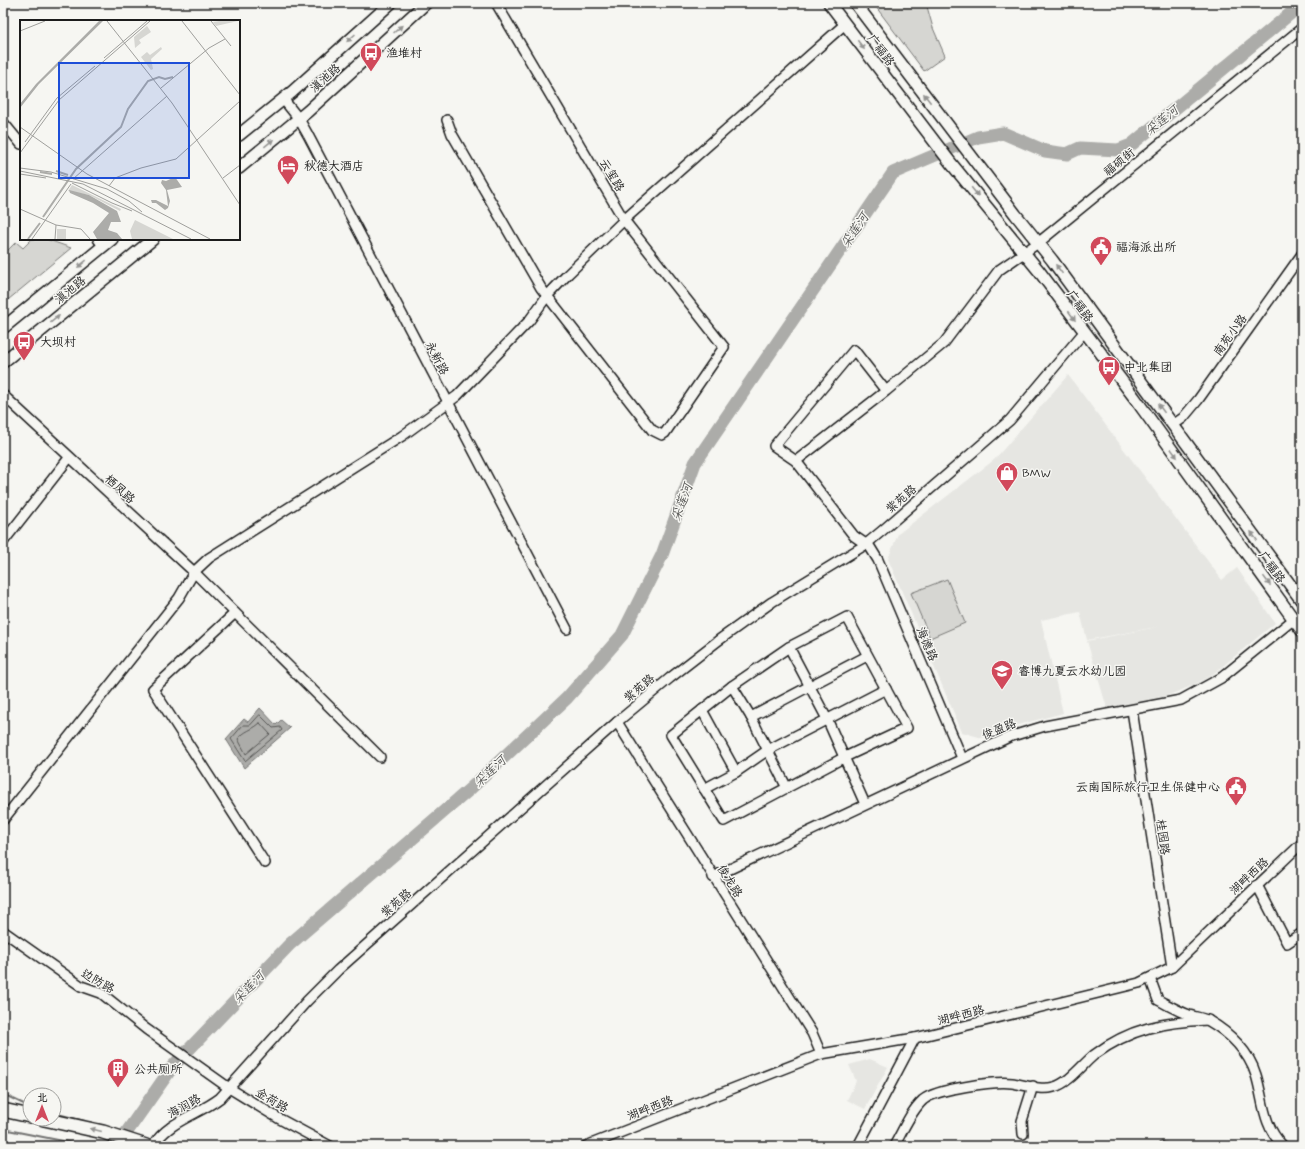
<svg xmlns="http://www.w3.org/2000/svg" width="1305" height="1149" viewBox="0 0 1305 1149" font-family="Mynerve,'LXGW WenKai TC',sans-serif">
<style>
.built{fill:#e6e6e2}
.green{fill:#d6d6d2;stroke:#797977}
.water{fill:#acaca9;stroke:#727271}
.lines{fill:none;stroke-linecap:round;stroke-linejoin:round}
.shore{stroke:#565654;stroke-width:1}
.stream{stroke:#727271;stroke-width:2}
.river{stroke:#acaca9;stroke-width:13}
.minor-casing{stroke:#1c1c1c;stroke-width:12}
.major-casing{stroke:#1c1c1c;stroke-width:14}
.highway-casing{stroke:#1c1c1c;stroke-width:16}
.minor{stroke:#f6f6f2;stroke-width:9}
.major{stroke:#f6f6f2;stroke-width:11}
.highway{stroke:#f6f6f2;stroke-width:13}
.oneway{fill:#949492}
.labels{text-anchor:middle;stroke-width:3;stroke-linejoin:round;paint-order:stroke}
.street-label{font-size:12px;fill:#1c1c1c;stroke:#f6f6f2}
.poi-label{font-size:12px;fill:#1c1c1c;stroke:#f6f6f2;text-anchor:start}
.water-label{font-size:13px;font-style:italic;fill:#565654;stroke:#f6f6f2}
.inset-river{fill:none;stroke:#acaca9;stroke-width:2}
.inset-road{fill:none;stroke:#9f9f9c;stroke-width:1}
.view{fill:#1d4ed8;fill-opacity:0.15;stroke:#1d4ed8;stroke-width:2}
.inset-edge{fill:none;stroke:#1c1c1c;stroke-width:2}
</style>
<rect width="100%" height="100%" fill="#f6f6f2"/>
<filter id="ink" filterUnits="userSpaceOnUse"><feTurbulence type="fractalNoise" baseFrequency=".025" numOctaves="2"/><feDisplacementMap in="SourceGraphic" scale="8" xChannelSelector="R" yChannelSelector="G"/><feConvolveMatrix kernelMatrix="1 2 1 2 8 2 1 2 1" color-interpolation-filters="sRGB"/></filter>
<g filter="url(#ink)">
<g class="built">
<polygon points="1068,375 1222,580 1237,568 1275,623 1212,675 1194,685 1167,696 1107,708 1087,641 1162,626 1087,640 1080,612 1041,620 1063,713 1018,725 982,738 962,732 888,559 898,534 994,460"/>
<polygon points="870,1059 888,1067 865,1109 847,1100 856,1081 849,1065"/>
</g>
<g class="green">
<polygon points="873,3 926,3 933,28 945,56 924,71"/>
<polygon points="32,239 46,239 71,248 3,304 3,255 16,242 23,248"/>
<polygon points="947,579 965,623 930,638 911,593"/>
</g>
<g class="water">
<polygon points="260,708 276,725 281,720 290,728 244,768 226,739 244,719 248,722"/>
<polygon points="1162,1141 1173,1146 1154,1146"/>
</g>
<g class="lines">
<g class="shore">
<polygon points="260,715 273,728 280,727 282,730 245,761 231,739 243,725 250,725"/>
<path d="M 260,723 L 270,734 L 246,754 L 238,739 C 245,730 251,731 260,723 Z"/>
</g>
<g class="stream">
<polyline points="3,1094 30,1107"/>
<polyline points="54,1113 85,1121"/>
<polyline points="3,1129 88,1146"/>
</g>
<polyline class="river" points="117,1146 173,1066 290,944 470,789 567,698 622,635 662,555 695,463 893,173 978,137 1003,133 1045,151 1067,154 1080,148 1118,150 1131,145 1302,4"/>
<g class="minor-casing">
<g id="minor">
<polyline points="283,99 299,119 308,135 567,629"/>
<polyline points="447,120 452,134 541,288 652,430 662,435 665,433 724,347 624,220 496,3"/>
<polyline points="3,122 21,144"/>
<polyline points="98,239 103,246"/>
<polyline points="886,391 854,350 774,446 796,461 886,391 944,343 999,270 1038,243 1302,28"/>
<polyline points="3,395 194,572 380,757"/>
<polyline points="1173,425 1183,418 1198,400 1302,254"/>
<polyline points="796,461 854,536 870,547 878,560 962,758"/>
<polyline points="3,542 69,458"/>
<polyline points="235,613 153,689 265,863"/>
<polygon points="847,617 907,728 845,757 724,821 671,735 732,686 789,647"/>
<polyline points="789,647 827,719 865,804"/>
<polyline points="732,686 751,717 867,656"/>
<polyline points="702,710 736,772 768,750 886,689"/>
<polyline points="1132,710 1172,967"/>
<polyline points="751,717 787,788"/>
<polyline points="617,722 812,1033 821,1054"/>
<polyline points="704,789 736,772"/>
<polyline points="3,820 179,598 194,572 209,558 402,436 457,396 529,321 547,296 568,274 624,220 845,24"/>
<polyline points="713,877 1009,737 1045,726 1181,700 1221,678 1294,619"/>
<polyline points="1257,885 1287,943 1302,933"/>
<polyline points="3,931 81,986 101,993 146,1029 229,1088 278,1118 330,1146"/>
<path d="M 1150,978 L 1158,1000 C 1168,1005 1178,1011 1189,1015 C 1195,1017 1203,1018 1209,1021 C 1230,1033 1249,1052 1256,1075 C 1264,1101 1262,1124 1283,1146"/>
<polyline points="1023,1134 1022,1121 1033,1086"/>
<path d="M 153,1146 C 168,1121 198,1115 220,1098 L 307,1001 L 338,970 L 617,722 L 670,678 L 719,640 L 772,602 L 865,545 L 883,530 L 1010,420 L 1084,332"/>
<polyline points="586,1146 821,1054 915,1038 1139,983 1172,967 1302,843"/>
<polyline points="858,1146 915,1038"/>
<path d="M 894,1146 C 903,1131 910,1112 923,1100 C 936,1089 994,1081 1012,1083 C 1025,1085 1041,1091 1054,1087 C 1069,1083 1082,1065 1094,1055 C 1130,1028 1164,1022 1208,1020"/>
</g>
</g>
<g class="major-casing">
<g id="major">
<polyline points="829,3 950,162 1039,271 1134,397 1302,631"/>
<polyline points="855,3 1016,215 1052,260 1302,601"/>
<polyline points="239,135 292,92 391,3"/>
<polyline points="239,168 308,111 426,3"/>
<polyline points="3,328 112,239"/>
<polyline points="3,362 153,239"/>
</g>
</g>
<g class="highway-casing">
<g id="highway">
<polyline points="3,1110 30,1116"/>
<polyline points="44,1119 103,1132 146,1146"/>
</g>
</g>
<use href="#minor" class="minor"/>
<use href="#major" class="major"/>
<use href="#highway" class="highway"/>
</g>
<defs><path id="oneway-solid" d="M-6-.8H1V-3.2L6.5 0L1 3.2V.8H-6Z"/></defs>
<g class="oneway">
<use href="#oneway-solid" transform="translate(398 29) rotate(-42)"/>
<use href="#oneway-solid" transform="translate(351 38) rotate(138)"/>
<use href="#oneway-solid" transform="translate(861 45) rotate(53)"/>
<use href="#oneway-solid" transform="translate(927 98) rotate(-127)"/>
<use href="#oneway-solid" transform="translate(269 143) rotate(-39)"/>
<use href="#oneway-solid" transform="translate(975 192) rotate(51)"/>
<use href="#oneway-solid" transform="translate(82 264) rotate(141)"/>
<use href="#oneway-solid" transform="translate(1059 269) rotate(-126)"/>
<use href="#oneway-solid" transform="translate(1072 316) rotate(54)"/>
<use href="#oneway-solid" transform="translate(55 319) rotate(-39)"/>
<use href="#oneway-solid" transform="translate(1161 408) rotate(-126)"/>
<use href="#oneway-solid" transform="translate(1174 453) rotate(54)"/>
<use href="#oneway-solid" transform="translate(1254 536) rotate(-126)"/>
<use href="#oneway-solid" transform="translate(1267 581) rotate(54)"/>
<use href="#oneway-solid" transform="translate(96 1130) rotate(-165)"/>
</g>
</g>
<defs>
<g id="bus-pin" transform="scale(1.15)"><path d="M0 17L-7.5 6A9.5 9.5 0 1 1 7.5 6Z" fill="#d1495b" stroke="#f6f6f2"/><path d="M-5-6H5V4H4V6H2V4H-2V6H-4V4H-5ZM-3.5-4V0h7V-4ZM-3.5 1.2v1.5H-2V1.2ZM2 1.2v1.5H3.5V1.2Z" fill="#fff"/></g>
<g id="hotel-pin" transform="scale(1.15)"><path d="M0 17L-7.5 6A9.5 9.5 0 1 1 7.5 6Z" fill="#d1495b" stroke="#f6f6f2"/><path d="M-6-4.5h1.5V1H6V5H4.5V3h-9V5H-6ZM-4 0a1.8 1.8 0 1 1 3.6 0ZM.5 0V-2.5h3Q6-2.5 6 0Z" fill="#fff"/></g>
<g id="civic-pin" transform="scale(1.15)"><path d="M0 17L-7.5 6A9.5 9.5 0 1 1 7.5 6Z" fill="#d1495b" stroke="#f6f6f2"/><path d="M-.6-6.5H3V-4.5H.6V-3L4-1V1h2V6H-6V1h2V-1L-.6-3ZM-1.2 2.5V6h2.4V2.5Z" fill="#fff"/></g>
<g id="shop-pin" transform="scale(1.15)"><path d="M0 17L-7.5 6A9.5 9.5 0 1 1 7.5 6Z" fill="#d1495b" stroke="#f6f6f2"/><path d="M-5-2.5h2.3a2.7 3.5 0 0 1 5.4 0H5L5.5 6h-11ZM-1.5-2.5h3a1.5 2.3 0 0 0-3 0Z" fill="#fff"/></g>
<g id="school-pin" transform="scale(1.15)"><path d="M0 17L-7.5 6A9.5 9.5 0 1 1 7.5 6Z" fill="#d1495b" stroke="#f6f6f2"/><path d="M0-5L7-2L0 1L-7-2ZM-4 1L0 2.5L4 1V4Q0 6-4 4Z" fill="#fff"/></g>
<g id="building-pin" transform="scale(1.15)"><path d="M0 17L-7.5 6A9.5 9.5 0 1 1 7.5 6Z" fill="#d1495b" stroke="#f6f6f2"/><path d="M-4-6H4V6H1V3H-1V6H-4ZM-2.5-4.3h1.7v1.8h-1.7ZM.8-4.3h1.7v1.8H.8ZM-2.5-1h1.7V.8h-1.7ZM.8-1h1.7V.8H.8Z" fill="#fff"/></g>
</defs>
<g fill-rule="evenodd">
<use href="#bus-pin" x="371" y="53"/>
<use href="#hotel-pin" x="288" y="166"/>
<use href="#civic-pin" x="1101" y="247"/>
<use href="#bus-pin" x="24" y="342"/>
<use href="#bus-pin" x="1109" y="367"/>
<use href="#shop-pin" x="1007" y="473"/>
<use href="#school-pin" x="1002" y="671"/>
<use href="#civic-pin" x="1236" y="787"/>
<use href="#building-pin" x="118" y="1069"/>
</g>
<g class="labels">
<g class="street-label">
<text transform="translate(881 50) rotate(53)" y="4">广福路</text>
<text transform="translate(325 78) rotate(-42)" y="4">滇池路</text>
<text transform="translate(1119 162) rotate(-39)" y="4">福硕街</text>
<text transform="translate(612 175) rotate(59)" y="4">云玺路</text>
<text transform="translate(70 290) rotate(-39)" y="4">滇池路</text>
<text transform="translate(1080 306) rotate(54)" y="4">广福路</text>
<text transform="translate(1230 335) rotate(-54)" y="4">南苑小路</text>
<text transform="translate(437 358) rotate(62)" y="4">永新路</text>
<text transform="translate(120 489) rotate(43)" y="4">栖凤路</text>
<text transform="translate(901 499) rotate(-41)" y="4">紫苑路</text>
<text transform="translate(1272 567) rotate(54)" y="4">广福路</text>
<text transform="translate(927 644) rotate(67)" y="4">海德路</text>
<text transform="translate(639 688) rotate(-40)" y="4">紫苑路</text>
<text transform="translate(999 729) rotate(-22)" y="4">俊盈路</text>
<text transform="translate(1163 837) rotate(82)" y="4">桂园路</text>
<text transform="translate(1249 876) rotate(-43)" y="4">湖畔西路</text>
<text transform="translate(730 881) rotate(58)" y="4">俊龙路</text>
<text transform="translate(396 903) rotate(-41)" y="4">紫苑路</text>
<text transform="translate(98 981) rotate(29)" y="4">边防路</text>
<text transform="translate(961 1015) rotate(-14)" y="4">湖畔西路</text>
<text transform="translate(272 1100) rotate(31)" y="4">金荷路</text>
<text transform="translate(184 1106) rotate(-29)" y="4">海润路</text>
<text transform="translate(650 1108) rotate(-21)" y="4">湖畔西路</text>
</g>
<g class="poi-label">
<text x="386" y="57">渔堆村</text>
<text x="304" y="170">秋德大酒店</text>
<text x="1116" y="251">福海派出所</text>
<text x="40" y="346">大坝村</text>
<text x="1124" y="371">中北集团</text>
<text x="1022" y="477">BMW</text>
<text x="1018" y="675">睿博九夏云水幼儿园</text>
<text x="1220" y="791" text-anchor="end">云南国际旅行卫生保健中心</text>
<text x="134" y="1073">公共厕所</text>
</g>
<g class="water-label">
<text transform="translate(1161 120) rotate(-40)" y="5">采莲河</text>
<text transform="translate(854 230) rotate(-56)" y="5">采莲河</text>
<text transform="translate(681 502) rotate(-70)" y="5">采莲河</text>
<text transform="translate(489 771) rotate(-43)" y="5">采莲河</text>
<text transform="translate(248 987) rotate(-46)" y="5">采莲河</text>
</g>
</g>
<g transform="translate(20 20)">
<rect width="220" height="220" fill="#f6f6f2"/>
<path d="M 218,1 L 196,6 L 193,2 L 199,1 ZM 127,6 L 131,12 L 119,20 L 121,23 L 115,28 L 114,17 ZM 141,27 L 142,29 L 131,39 L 133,49 L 131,50 L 121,37 L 127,32 L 130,35 ZM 52,165 L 101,189 L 100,191 L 69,175 L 48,171 ZM 115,200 L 153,219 L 112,219 L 110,211 ZM 37,209 L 46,209 L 46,219 L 37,219 Z" fill="#d6d6d2"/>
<path d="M 79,1 L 83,1 L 19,64 L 0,88 L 0,84 L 16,64 ZM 155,157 L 162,167 L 147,170 L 150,181 L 148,188 L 145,190 L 136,183 L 132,183 L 131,180 L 136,180 L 148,186 L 146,170 L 141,163 L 142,160 L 146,161 ZM 49,170 L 69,175 L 97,191 L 101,202 L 91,202 L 88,210 L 97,213 L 102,219 L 77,219 L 73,212 L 89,193 L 73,183 L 50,173 Z" fill="#acaca9"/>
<path class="inset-river" d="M 36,151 L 48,155M 20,152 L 32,154M 23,197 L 56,149 L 101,107 L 108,89 L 128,61 L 139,57 L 145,59 L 153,57M 8,219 L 20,203"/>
<path class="inset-road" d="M 87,1 L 152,83 L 220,185M 162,1 L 220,75M 191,1 L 211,26M 0,11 L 25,1M 84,38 L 127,1M 141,68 L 189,28 L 205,19M 0,107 L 67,154 L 190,219M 5,122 L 37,78 L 75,46M 0,133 L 39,80 L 130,1M 0,148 L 31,152M 0,151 L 63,164 L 171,219M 31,152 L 87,169 L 109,181 L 122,192M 0,154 L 26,158M 203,158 L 220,145M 53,159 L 147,76M 52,163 L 92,183M 89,166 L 95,158 L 121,148 L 156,139 L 220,81M 92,183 L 112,191M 0,189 L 36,205 L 61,209 L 70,219M 12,219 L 51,164M 35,219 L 36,205"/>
<path class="view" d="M 39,43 L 169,43 L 169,158 L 39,158 Z"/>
<rect width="220" height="220" class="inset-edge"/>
</g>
<rect width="1305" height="1149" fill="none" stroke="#f6f6f2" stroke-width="16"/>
<rect x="8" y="8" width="1289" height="1133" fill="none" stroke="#1c1c1c" stroke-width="1.5" filter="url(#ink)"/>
<g transform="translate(42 1107)"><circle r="19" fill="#f6f6f2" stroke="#9f9f9c"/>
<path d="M0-3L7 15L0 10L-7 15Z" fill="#d1495b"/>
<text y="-6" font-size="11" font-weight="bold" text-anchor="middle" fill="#1c1c1c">北</text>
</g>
</svg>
